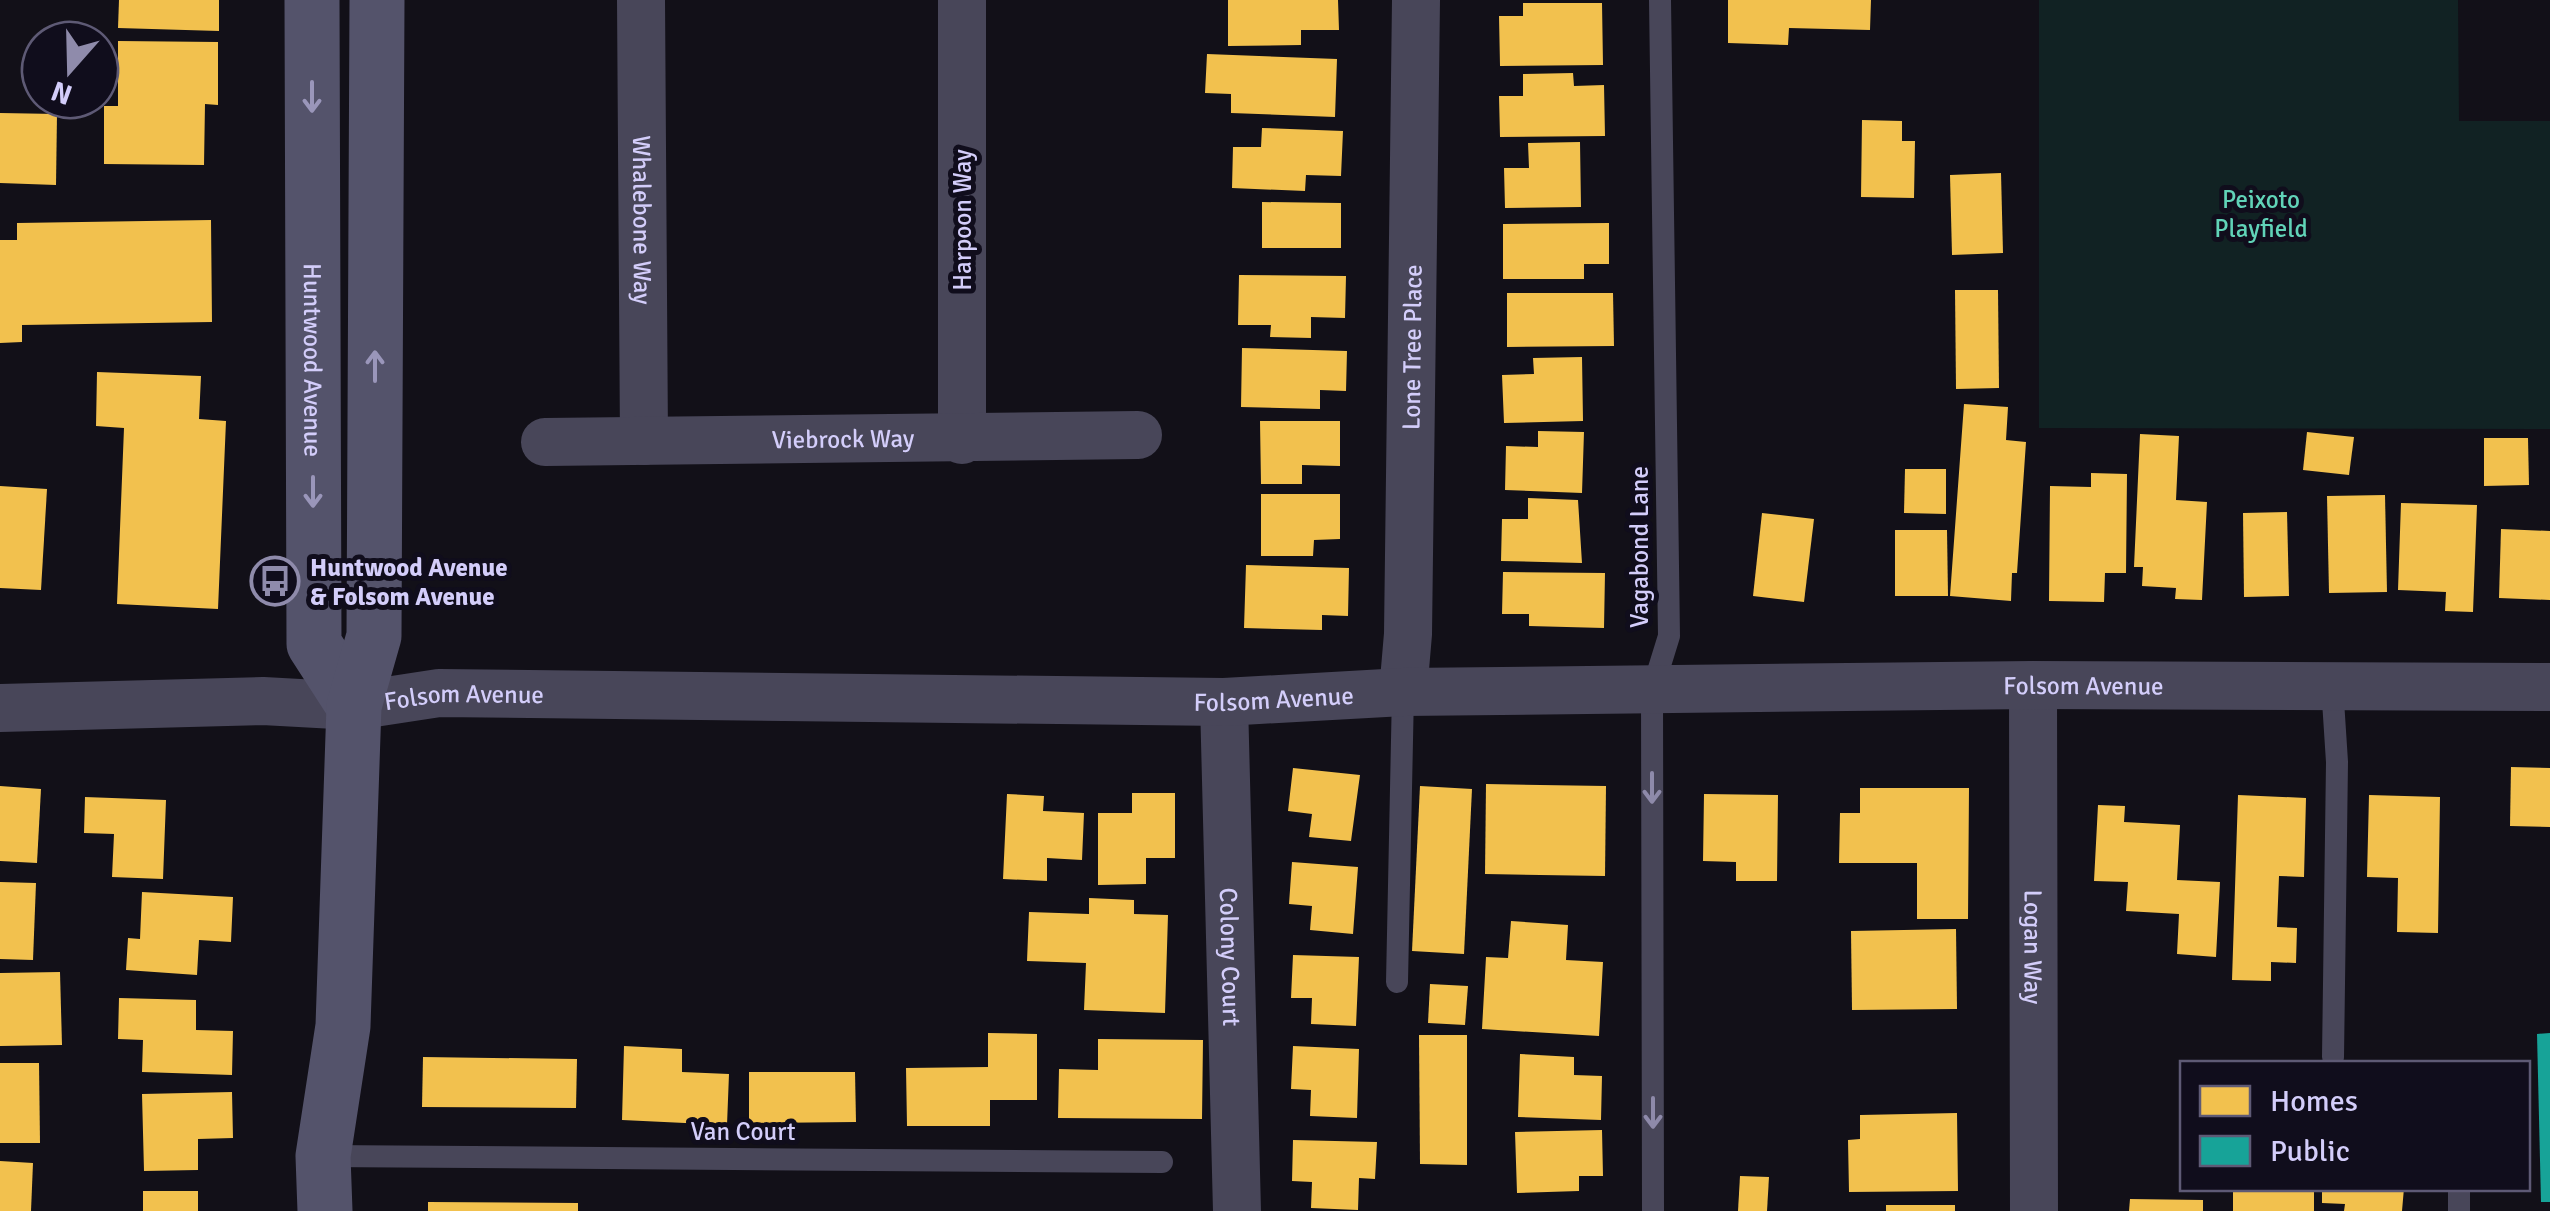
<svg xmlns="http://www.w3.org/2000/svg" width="2550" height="1211" viewBox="0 0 2550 1211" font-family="Signika,sans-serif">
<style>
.green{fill:#112223}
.homes{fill:#f2c14e}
.public{fill:#17a398}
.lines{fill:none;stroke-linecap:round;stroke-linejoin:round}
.lane{stroke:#484659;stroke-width:22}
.street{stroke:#484659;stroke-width:48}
.secondary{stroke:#54536b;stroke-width:55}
.oneway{stroke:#9a96ba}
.oneway2{stroke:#8e8aaa}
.labels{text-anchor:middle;stroke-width:10;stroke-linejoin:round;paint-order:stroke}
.park-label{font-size:25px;fill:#61d3b8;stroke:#100d1c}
.street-label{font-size:25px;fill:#d3cdfa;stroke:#100d1c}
.poi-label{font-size:25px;font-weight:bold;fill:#d3cdfa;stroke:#100d1c;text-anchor:start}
</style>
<rect width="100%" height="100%" fill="#121018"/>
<polygon class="green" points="2039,0 2458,0 2459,121 2550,121 2550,429 2039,428"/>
<g class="homes">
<polygon points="119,0 219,0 219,31 118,28"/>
<polygon points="1228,0 1338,0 1339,30 1301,30 1301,45 1228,46"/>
<polygon points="1728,0 1871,0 1870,30 1789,28 1788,45 1728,43"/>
<polygon points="1523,3 1602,3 1603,65 1500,66 1499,16 1523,16"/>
<polygon points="118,41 218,42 218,105 205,104 204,165 104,164 104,106 118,106"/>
<polygon points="1207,54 1337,59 1335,117 1231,113 1231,94 1205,93"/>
<polygon points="1573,73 1574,86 1604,85 1605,136 1500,137 1499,96 1523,96 1523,74"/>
<polygon points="0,113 57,114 56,185 0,183"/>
<polygon points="1862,120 1902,121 1902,141 1915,141 1914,198 1861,197"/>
<polygon points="1262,128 1343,131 1341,176 1306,175 1305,191 1232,188 1233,147 1261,147"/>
<polygon points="1580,142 1581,207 1505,208 1504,168 1529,168 1528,143"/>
<polygon points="2001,173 2003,253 1952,255 1950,175"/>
<polygon points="1262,202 1341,203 1341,248 1262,248"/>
<polygon points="211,220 212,322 22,325 22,342 0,343 0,240 17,240 17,223"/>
<polygon points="1609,223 1609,264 1584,264 1584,279 1503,279 1503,224"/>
<polygon points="1239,275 1346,276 1345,318 1311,317 1311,338 1270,337 1271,325 1238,325"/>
<polygon points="1955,290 1998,290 1999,388 1956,389"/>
<polygon points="1507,293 1613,293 1614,346 1507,347"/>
<polygon points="1242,348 1347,351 1346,391 1320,390 1320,409 1241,407"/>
<polygon points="1582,357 1583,421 1504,423 1502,375 1534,374 1533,358"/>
<polygon points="97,372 201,376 199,419 226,421 218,609 117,604 124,428 96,426"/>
<polygon points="1964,404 2008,407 2006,440 2026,442 2017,573 2012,573 2011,601 1950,596"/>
<polygon points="1260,421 1340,421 1340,466 1302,465 1302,484 1261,484"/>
<polygon points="1538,431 1584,432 1582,493 1505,490 1506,446 1538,447"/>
<polygon points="2307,432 2354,437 2349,475 2303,470"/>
<polygon points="2140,434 2179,436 2176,500 2207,502 2202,600 2175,599 2176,588 2142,586 2143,567 2134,567"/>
<polygon points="2484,438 2528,438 2529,485 2484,486"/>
<polygon points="1905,469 1946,469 1946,514 1904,513"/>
<polygon points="2091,473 2127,474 2126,573 2105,573 2104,602 2049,601 2050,486 2091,487"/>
<polygon points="0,486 47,489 41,590 0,588"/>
<polygon points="1261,494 1340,494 1340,539 1314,540 1313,556 1261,556"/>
<polygon points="2385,495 2387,592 2329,593 2327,496"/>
<polygon points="1528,498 1578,500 1582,563 1501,561 1502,519 1528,519"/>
<polygon points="2401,503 2477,505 2473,612 2445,611 2446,592 2398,590"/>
<polygon points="2287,512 2289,596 2244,597 2243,513"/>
<polygon points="1762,513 1814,519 1804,602 1753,596"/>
<polygon points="2501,529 2550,531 2550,600 2499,598"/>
<polygon points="1895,530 1947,530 1948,596 1895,596"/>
<polygon points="1246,565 1349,568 1348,616 1322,615 1322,630 1244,628"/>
<polygon points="1503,572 1605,573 1604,628 1529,626 1529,614 1502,614"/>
<polygon points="2511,767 2550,768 2550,827 2510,826"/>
<polygon points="1293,768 1360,775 1351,841 1309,837 1312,814 1288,811"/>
<polygon points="1486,784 1606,786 1605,876 1485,874"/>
<polygon points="0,786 41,789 37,863 0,861"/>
<polygon points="1420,786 1472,789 1464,954 1412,951"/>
<polygon points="1860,788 1969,788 1968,919 1917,919 1917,863 1839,863 1840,813 1860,813"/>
<polygon points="1132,793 1175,793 1175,858 1146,858 1146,884 1098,885 1098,813 1132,813"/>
<polygon points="1007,794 1044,796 1043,811 1084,813 1082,860 1047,858 1047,881 1003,879"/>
<polygon points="1704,794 1778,795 1777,881 1736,881 1736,862 1703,861"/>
<polygon points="2238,795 2306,798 2304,877 2279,876 2277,927 2297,928 2296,963 2271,962 2271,981 2232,980"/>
<polygon points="2369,795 2440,797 2438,933 2397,932 2398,878 2367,877"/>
<polygon points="85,797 166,800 163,879 112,877 114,834 84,833"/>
<polygon points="2098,805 2125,806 2124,822 2180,825 2177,880 2220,882 2216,957 2177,954 2179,914 2126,911 2128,882 2094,881"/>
<polygon points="1292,862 1358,867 1353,934 1310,930 1312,906 1289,904"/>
<polygon points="0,882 36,883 33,960 0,959"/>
<polygon points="142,892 233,897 231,942 199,940 197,975 126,970 128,938 140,939"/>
<polygon points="1089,898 1134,900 1134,914 1168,915 1165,1013 1084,1010 1086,963 1027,961 1029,912 1089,914"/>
<polygon points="1511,921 1568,925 1566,960 1603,962 1599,1036 1482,1029 1486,957 1508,958"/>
<polygon points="1956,929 1957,1009 1852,1010 1851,931"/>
<polygon points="1293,955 1359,957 1356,1026 1311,1024 1312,998 1291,998"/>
<polygon points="60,972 62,1045 0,1046 0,973"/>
<polygon points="1430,984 1468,986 1465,1025 1428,1023"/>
<polygon points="119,998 196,1000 196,1030 233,1031 232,1075 142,1072 143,1040 118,1039"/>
<polygon points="988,1033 1037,1034 1037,1100 990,1100 990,1126 907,1126 906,1068 988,1067"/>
<polygon points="1419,1035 1467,1035 1467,1165 1420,1164"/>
<polygon points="1098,1039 1203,1040 1202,1119 1058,1118 1059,1069 1098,1070"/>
<polygon points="624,1046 682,1049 682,1072 729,1074 727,1125 622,1120"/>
<polygon points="1293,1046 1359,1049 1357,1118 1310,1116 1311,1090 1291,1089"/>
<polygon points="1520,1054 1574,1057 1574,1075 1602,1076 1601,1120 1518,1117"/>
<polygon points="423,1057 577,1059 576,1108 422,1107"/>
<polygon points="0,1063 39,1063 40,1143 0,1143"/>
<polygon points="749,1072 855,1072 856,1122 749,1123"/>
<polygon points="232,1092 233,1138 198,1139 198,1170 144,1171 142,1094"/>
<polygon points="1957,1113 1958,1191 1849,1192 1848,1140 1860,1139 1860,1115"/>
<polygon points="1602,1130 1603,1176 1579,1176 1579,1191 1517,1193 1515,1132"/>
<polygon points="1293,1140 1377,1142 1375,1179 1359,1178 1358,1210 1311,1208 1312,1182 1292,1181"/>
<polygon points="0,1161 33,1163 31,1211 0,1211"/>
<polygon points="1740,1176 1769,1177 1767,1211 1738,1211"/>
<rect x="2233" y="1188" width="81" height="23"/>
<polygon points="2322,1188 2404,1188 2402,1211 2344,1211 2345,1204 2322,1203"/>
<rect x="143" y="1191" width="55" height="20"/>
<polygon points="2130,1199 2203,1200 2203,1211 2129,1211"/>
<polygon points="428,1202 578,1203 578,1211 428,1211"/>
<rect x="1886" y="1205" width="69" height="6"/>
</g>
<polygon class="public" points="2550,1033 2550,1202 2541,1202 2537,1034"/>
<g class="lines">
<g class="lane">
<polyline points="2332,685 2337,762 2333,1057"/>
<polyline points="1397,982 1403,692"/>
<polyline points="323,1156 1162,1162"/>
<polyline points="1653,1211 1652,691 1669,636 1660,0"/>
<polyline points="2459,1211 2459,1188"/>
</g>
<g class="street">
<path id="s1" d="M 641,0 L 644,441"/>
<polyline points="962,440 962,0"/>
<path id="s2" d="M 545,442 L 1138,435"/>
<path id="s3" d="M 2033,685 L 2034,1211"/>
<path id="s4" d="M 1403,692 L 1408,634 L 1416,0"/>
<path id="s5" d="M 1224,702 L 1237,1211"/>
<path id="s6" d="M 0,708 L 263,701 L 354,706 L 439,693 L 1224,702 L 1403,692 L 2033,685 L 2550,687"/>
</g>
<g class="secondary">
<path id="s7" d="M 312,0 L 314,644 L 354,706"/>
<polyline points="325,1211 323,1156 343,1026 354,706 374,636 377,0"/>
</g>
</g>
<defs><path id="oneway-shaft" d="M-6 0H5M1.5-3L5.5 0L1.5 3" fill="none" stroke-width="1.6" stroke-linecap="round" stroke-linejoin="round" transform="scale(2.5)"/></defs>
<g class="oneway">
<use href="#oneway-shaft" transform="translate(312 97) rotate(90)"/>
<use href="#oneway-shaft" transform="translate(375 366) rotate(-90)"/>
<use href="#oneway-shaft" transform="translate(313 492) rotate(90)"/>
</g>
<g class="oneway2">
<use href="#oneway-shaft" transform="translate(1652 788) rotate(90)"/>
<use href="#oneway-shaft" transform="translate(1653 1113) rotate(90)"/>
</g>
<defs>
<g id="bus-ring" transform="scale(2.5)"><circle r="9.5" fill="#100d1c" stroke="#8f8bab" stroke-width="1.5"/><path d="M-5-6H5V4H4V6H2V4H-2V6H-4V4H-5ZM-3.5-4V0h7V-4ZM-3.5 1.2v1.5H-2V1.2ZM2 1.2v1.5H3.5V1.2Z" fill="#8f8bab"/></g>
</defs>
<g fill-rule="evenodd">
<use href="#bus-ring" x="275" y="581"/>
</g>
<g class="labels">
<g class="park-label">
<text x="2261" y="208">Peixoto<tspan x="2261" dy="29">Playfield</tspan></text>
</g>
<g class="street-label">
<text dy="9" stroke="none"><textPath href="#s1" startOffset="220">Whalebone Way</textPath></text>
<text transform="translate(962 220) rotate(-90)" y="9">Harpoon Way</text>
<text dy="9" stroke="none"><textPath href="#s4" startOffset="345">Lone Tree Place</textPath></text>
<text dy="9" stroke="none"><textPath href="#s7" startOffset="360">Huntwood Avenue</textPath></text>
<text dy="9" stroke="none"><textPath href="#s2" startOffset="298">Viebrock Way</textPath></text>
<text transform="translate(1639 547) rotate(-90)" y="9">Vagabond Lane</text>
<text dy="9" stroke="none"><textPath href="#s6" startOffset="2085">Folsom Avenue</textPath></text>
<text dy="9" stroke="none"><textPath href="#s6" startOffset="1275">Folsom Avenue</textPath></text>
<text dy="9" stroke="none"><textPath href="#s6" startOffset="465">Folsom Avenue</textPath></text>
<text dy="9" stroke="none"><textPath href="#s3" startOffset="262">Logan Way</textPath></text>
<text dy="9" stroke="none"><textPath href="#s5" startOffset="255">Colony Court</textPath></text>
<text x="743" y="1140">Van Court</text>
</g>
<g class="poi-label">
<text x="310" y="576">Huntwood Avenue<tspan x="310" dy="29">&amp; Folsom Avenue</tspan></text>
</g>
</g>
<rect x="2180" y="1061" width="350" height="130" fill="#100d1c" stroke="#5e5a75" stroke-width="2.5"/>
<rect x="2200" y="1086" width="50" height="30" fill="#f2c14e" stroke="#5e5a75" stroke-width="2.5"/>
<text x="2270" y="1111" font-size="30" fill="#d3cdfa">Homes</text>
<rect x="2200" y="1136" width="50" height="30" fill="#17a398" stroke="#5e5a75" stroke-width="2.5"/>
<text x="2270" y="1161" font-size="30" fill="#d3cdfa">Public</text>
<g transform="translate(70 70) rotate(200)"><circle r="48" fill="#100d1c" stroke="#5e5a75" stroke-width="2.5"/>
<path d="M0-8L18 38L0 25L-18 38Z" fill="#8f8bab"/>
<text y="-15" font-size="28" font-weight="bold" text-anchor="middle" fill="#d3cdfa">N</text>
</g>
</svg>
